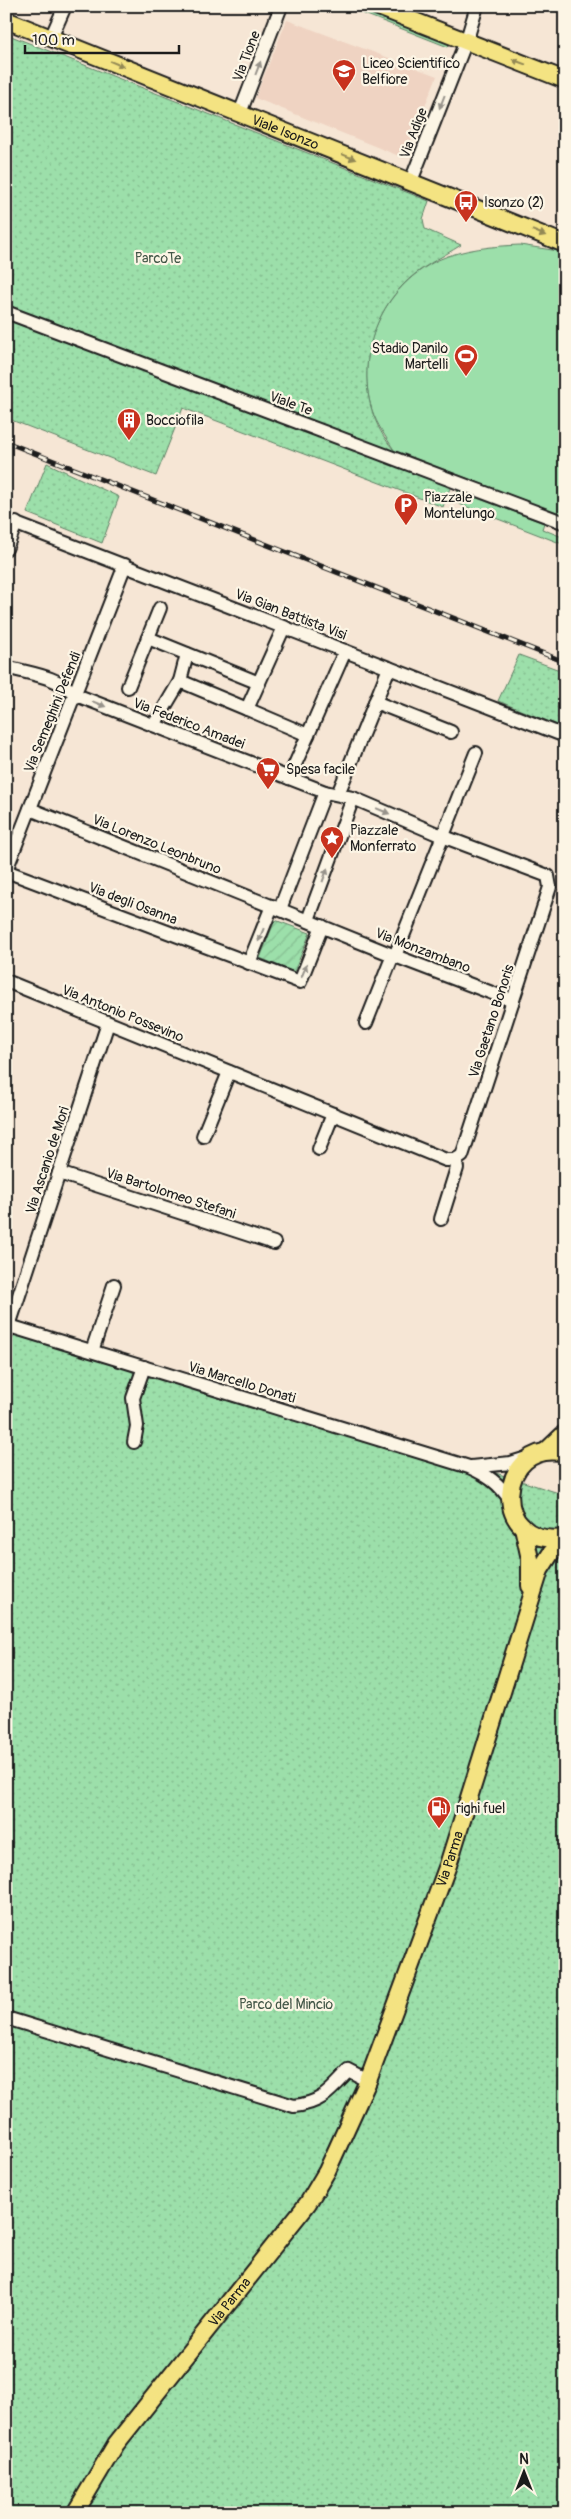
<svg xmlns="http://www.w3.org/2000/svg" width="571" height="2519" viewBox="0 0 571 2519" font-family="Pangolin,sans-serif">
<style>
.built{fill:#efd3c2}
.grass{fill:#9cdfaa;stroke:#5c7e63}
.park{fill:url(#park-dots);stroke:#5c7e63}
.garden{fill:url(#garden-furrows);stroke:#5c7e63}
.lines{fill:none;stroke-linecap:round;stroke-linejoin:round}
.minor-casing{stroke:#1c1c1c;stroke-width:16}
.major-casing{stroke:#1c1c1c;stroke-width:20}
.minor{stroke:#fcf5e5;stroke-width:12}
.major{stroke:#f4e382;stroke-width:16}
.rail-casing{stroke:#1c1c1c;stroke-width:5}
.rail{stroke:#fcf5e5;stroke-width:3;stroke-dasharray:9;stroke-linecap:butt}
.oneway{fill:#938954}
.oneway2{fill:#97938b}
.labels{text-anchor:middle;stroke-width:4.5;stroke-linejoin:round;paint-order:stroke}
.street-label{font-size:14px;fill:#1c1c1c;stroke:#fcf5e5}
.poi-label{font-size:14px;fill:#1c1c1c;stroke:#fcf5e5;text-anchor:start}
.park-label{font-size:14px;fill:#425647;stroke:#fcf5e5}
</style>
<defs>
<pattern id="park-dots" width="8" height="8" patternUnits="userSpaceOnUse" patternTransform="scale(1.25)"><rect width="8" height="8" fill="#9cdfaa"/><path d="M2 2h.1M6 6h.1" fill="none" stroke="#86bf92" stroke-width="1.8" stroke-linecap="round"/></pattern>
<pattern id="garden-furrows" width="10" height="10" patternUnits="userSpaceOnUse" patternTransform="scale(1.25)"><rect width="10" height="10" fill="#9cdfaa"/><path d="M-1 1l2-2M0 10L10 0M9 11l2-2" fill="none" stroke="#86bf92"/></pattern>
</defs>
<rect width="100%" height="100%" fill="#f6e6d5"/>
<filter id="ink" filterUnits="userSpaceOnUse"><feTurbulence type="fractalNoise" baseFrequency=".02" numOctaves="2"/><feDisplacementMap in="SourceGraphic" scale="10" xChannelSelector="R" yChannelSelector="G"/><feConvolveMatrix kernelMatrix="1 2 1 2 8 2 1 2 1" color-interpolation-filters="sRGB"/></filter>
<g filter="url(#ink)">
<polygon class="built" points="287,20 437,76 404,158 255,98"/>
<g class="grass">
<polygon points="344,6 353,6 449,44 448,47"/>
<path d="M 520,245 L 565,252 L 565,516 L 394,450 C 386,437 377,425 372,410 C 354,351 383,287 438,260 C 462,249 494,246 520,245 Z"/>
<polygon points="458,491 544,523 542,529 565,538 565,545 454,502"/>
</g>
<g class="park">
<path d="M 6,34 L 429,201 L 423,219 L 425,229 L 461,245 C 441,258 418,268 402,286 C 361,329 353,402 393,449 C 404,461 435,477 450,488 L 443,507 L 183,408 L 156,476 L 6,418 Z"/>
<polygon points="47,463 119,497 102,543 27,513"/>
<polygon points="519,655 565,672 565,728 498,701"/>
<polygon points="6,1318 565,1495 565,2513 6,2513"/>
</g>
<polygon class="garden" points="275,920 310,933 294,972 260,958"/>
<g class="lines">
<g class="minor-casing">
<g id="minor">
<polyline points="51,38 65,6"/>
<polyline points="240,113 280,9"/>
<polyline points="411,181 468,36 477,6"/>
<polyline points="6,312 565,523"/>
<polyline points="6,520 565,736"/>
<polyline points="6,549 16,523"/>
<polyline points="148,638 259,683"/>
<path d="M 6,667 C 31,674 57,676 76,695 L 325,792 L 353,798 L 442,836 L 548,876 L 550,887 L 462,1156 L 455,1160"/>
<polyline points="180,681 187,654"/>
<polyline points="128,687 160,608"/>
<polyline points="375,702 451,732"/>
<polyline points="247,709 308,735"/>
<polyline points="154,725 180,681 247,709 284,627"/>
<polyline points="289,778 345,651"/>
<polyline points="338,794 389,668"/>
<polyline points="30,809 395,956 513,1001"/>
<polyline points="6,870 125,565"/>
<polyline points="6,871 300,982 322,926"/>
<polyline points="280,909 325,792"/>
<polyline points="308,920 353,798"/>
<polyline points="395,956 476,753"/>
<polyline points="249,963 272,906"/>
<polyline points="6,981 446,1160 455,1160"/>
<polyline points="366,1023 393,955"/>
<polyline points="203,1136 229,1072"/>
<polyline points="319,1149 333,1114"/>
<polyline points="59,1173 274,1243"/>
<polyline points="441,1219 457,1168 455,1160"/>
<path d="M 6,1325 L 469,1467 C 487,1475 499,1483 510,1500"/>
<polyline points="6,1335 108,1023"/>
<polyline points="92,1351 114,1285"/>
<polyline points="134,1442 137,1426 133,1398 144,1367"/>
<polyline points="471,1467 511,1463 530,1457"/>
<path d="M 6,2018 L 294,2106 C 322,2103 330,2091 349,2071 L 368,2081"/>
</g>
</g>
<g class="major-casing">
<g id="major">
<polyline points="376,6 565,80"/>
<path id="s1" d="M 6,20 L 565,244"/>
<polyline points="546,1451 565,1433"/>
<path d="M 565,1453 C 497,1437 487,1549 565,1538"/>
<polyline points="523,1527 530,1559 530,1586"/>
<path id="s2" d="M 75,2513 L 116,2444 L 308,2203 L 327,2171 L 368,2081 L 448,1865 L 540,1570 L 551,1553 L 565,1540"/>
</g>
</g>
<use href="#minor" class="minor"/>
<use href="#major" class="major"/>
<g class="rail-casing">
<polyline id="rail" points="6,442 565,662"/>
</g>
<use href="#rail" class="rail"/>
</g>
<defs><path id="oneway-solid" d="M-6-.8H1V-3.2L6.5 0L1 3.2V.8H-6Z" transform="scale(1.25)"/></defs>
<g class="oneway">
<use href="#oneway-solid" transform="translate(519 62) rotate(-159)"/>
<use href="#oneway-solid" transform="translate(117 64) rotate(22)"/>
<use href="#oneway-solid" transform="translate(349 157) rotate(22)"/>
<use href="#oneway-solid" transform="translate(539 233) rotate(22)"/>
</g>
<g class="oneway2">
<use href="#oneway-solid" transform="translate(258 68) rotate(-69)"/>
<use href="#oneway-solid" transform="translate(442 102) rotate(111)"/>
<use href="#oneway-solid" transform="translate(99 704) rotate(22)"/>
<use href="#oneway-solid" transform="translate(383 811) rotate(23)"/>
<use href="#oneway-solid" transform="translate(325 875) rotate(-70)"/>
<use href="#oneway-solid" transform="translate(261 935) rotate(112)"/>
<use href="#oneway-solid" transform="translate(304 971) rotate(-68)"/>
</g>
</g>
<defs>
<g id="school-pin" transform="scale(1.25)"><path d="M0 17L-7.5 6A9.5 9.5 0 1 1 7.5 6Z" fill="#c8321e" stroke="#fcf5e5"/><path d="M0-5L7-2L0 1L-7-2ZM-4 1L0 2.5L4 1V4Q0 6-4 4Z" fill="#fff"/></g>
<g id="bus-pin" transform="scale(1.25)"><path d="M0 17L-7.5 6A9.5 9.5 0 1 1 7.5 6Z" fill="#c8321e" stroke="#fcf5e5"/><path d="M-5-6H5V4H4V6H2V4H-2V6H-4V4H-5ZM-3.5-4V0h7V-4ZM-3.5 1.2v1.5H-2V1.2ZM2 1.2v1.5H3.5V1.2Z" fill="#fff"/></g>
<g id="stadium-pin" transform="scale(1.25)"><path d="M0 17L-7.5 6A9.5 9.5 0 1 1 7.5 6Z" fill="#c8321e" stroke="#fcf5e5"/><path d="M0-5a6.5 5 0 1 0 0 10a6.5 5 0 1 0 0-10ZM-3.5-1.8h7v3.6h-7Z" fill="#fff"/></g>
<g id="building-pin" transform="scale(1.25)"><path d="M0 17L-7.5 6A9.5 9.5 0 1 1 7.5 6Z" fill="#c8321e" stroke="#fcf5e5"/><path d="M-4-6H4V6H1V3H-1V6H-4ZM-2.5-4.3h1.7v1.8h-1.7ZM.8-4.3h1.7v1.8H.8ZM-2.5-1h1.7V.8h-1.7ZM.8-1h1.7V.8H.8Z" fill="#fff"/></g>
<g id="parking-pin" transform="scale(1.25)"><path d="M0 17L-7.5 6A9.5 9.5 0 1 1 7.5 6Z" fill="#c8321e" stroke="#fcf5e5"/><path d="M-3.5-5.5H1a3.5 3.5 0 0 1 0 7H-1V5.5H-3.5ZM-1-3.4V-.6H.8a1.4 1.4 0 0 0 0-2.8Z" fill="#fff"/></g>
<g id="supermarket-pin" transform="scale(1.25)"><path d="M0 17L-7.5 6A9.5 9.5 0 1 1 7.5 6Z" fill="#c8321e" stroke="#fcf5e5"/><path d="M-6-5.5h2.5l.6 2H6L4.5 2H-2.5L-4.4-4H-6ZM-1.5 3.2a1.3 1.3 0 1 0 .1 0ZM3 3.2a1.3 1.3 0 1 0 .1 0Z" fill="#fff"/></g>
<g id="sight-pin" transform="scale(1.25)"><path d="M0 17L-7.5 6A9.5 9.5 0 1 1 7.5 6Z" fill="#c8321e" stroke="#fcf5e5"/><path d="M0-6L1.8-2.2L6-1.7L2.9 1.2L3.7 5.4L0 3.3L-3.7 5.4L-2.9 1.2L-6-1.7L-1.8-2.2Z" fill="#fff"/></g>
<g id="fuel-pin" transform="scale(1.25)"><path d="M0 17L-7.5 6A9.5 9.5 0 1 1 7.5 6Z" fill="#c8321e" stroke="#fcf5e5"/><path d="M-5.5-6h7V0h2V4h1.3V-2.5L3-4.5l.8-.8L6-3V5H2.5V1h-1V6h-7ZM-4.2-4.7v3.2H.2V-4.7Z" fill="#fff"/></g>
</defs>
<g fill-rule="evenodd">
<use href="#school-pin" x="344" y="71"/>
<use href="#bus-pin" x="466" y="202"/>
<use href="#stadium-pin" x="466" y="356"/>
<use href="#building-pin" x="129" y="420"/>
<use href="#parking-pin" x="406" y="505"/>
<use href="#supermarket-pin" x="268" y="769"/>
<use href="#sight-pin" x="332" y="838"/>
<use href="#fuel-pin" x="439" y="1808"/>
</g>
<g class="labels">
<g class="street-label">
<text transform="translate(246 56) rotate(-69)" y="5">Via Tione</text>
<text dy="5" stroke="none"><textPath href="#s1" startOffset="301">Viale Isonzo</textPath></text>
<text transform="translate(413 133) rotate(-69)" y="5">Via Adige</text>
<text transform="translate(291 403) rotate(20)" y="5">Viale Te</text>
<text transform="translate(291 614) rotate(21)" y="5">Via Gian Battista Visi</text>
<text transform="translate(52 712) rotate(-68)" y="5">Via Semeghini Defendi</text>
<text transform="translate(189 723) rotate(21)" y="5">Via Federico Amadei</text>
<text transform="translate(157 844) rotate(22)" y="5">Via Lorenzo Leonbruno</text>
<text transform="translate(133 903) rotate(21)" y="5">Via degli Osanna</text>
<text transform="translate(423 950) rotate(21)" y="5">Via Monzambano</text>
<text transform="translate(123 1013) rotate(22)" y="5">Via Antonio Possevino</text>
<text transform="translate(491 1021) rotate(-72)" y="5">Via Gaetano Bonoris</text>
<text transform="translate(47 1160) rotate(-72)" y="5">Via Ascanio de Mori</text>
<text transform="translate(171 1193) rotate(18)" y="5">Via Bartolomeo Stefani</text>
<text transform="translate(242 1382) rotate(17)" y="5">Via Marcello Donati</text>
<text dy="5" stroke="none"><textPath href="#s2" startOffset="761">Via Parma</textPath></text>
<text dy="5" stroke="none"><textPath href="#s2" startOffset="262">Via Parma</textPath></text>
</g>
<g class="poi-label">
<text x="362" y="68">Liceo Scientifico<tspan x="362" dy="16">Belfiore</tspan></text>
<text x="484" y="207">Isonzo (2)</text>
<text x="448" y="353" text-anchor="end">Stadio Danilo<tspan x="448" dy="16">Martelli</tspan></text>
<text x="146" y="425">Bocciofila</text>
<text x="424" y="502">Piazzale<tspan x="424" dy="16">Montelungo</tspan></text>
<text x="286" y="774">Spesa facile</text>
<text x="350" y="835">Piazzale<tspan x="350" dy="16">Monferrato</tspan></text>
<text x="456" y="1813">righi fuel</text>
</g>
<g class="park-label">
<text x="158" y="263">ParcoTe</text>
<text x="286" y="2009">Parco del Mincio</text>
</g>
</g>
<rect width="571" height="2519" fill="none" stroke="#fcf5e5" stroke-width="25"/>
<rect x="12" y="12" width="546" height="2494" fill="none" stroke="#1c1c1c" stroke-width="2" filter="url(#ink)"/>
<g transform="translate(524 2472)" stroke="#fcf5e5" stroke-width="4" paint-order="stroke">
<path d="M0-4L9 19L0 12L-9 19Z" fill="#1c1c1c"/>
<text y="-8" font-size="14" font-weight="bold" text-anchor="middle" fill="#1c1c1c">N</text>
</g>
<path d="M25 45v8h154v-8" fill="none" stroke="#1c1c1c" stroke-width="2.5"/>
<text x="32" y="45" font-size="15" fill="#1c1c1c" stroke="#fcf5e5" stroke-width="4" paint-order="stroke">100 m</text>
</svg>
